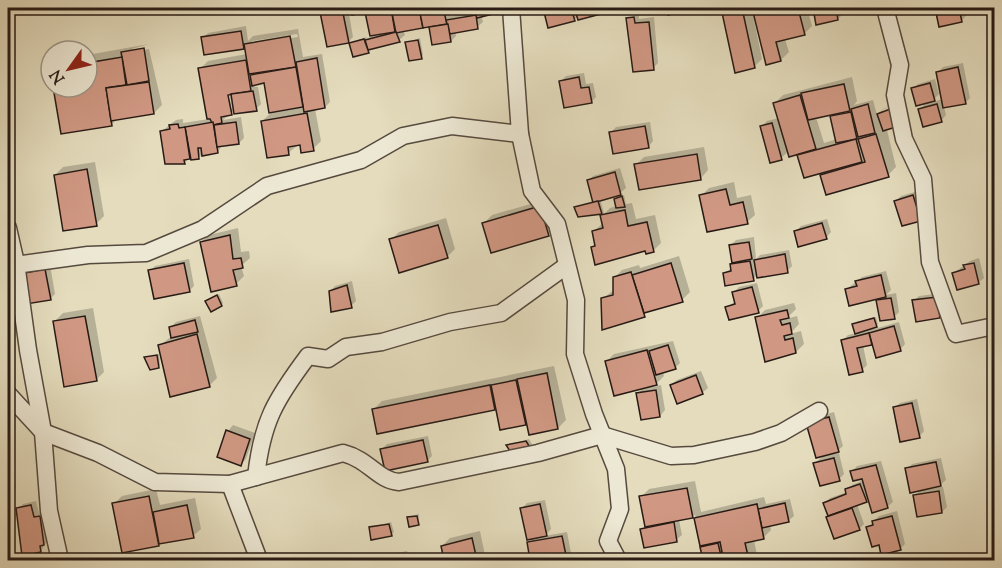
<svg xmlns="http://www.w3.org/2000/svg" width="1002" height="568" viewBox="0 0 1002 568" font-family="'Sorts Mill Goudy',serif">
<style>
.shadow{fill:#0003;fill-rule:evenodd}
.building{fill:#d09883;stroke:#271a15;stroke-width:1.5}
.lines{fill:none;stroke-linecap:round;stroke-linejoin:round}
.street-casing{stroke:#564a3f;stroke-width:19}
.street{stroke:#ede8d4;stroke-width:16}
</style>
<rect width="100%" height="100%" fill="#e4dcbd"/>
<filter id="stains"><feTurbulence type="fractalNoise" baseFrequency=".00333" numOctaves="4"/><feColorMatrix values="0 0 0 0 .2 0 0 0 0 .09 0 0 0 0 .02 0 0 0 .5 -.17"/></filter>
<radialGradient id="worn" r=".72"><stop offset=".6" stop-color="#630" stop-opacity="0"/><stop offset="1" stop-color="#630" stop-opacity=".3"/></radialGradient>
<g class="shadow">
<polygon points="326,8 348,8 353,37 348,42 322,12"/>
<polygon points="352,8 449,8 451,16 475,11 474,8 506,8 481,15 483,22 477,27 455,31 456,36 451,41 433,44 430,25 403,30 405,35 399,40 370,48 368,51 351,43 366,37 367,40 371,36 367,11 353,13"/>
<polygon points="544,8 622,8 605,12 604,8 600,12 578,16 574,20 549,26"/>
<polygon points="722,8 807,8 812,26 804,34 785,39 789,52 781,60 756,15 753,15 762,59 754,67 736,71"/>
<polygon points="814,8 842,8 843,14 838,19 818,23"/>
<polygon points="936,8 968,8 970,12 962,20 941,25"/>
<polygon points="639,13 639,19 654,17 658,63 653,68 628,19"/>
<path d="M 246,26 L 248,41 L 253,36 L 298,29 L 303,57 L 322,54 L 330,102 L 325,107 L 315,109 L 321,141 L 313,149 L 301,143 L 288,153 L 262,121 L 271,113 L 265,82 L 253,87 L 258,87 L 261,104 L 256,109 L 235,110 L 223,120 L 241,117 L 244,138 L 239,143 L 222,145 L 218,152 L 189,158 L 184,163 L 162,131 L 176,120 L 183,119 L 183,123 L 209,119 L 200,69 L 208,61 L 247,54 L 246,45 L 243,48 L 203,38 L 208,33 ZM 297,34 L 298,37 L 252,44 L 252,41 ZM 226,87 L 228,87 L 232,109 L 229,109 Z"/>
<polygon points="420,38 423,55 421,57 407,42"/>
<polygon points="149,44 132,49 132,52 149,49 162,105 154,113 118,118 111,125 55,87 87,87 87,55"/>
<polygon points="963,63 970,98 965,103 944,107 946,115 941,121 919,110 928,101 912,89 918,84 935,79 939,94 930,103 943,99 938,72 943,67"/>
<polygon points="584,73 586,84 593,83 596,97 591,102 561,81 566,76"/>
<path d="M 852,77 L 857,101 L 854,105 L 873,100 L 877,115 L 883,109 L 898,104 L 882,110 L 896,167 L 888,175 L 827,193 L 821,172 L 805,177 L 798,153 L 789,151 L 781,158 L 762,126 L 767,121 L 779,118 L 775,103 L 783,95 ZM 835,112 L 832,116 L 837,139 L 824,143 L 816,117 Z"/>
<polygon points="650,122 653,141 648,147 610,133 616,127"/>
<polygon points="704,147 708,170 701,178 636,165 644,157"/>
<polygon points="95,162 104,216 96,224 55,175 63,167"/>
<polygon points="620,168 626,188 620,193 600,199 604,213 579,215 576,208 578,206 594,202 588,181 593,176"/>
<polygon points="734,182 737,198 751,195 755,215 747,222 701,196 709,188"/>
<polygon points="918,191 925,214 895,202 901,196"/>
<polygon points="624,195 626,204 632,203 636,219 655,215 661,243 653,251 593,247 596,243 594,231 603,223 602,216 610,208 617,206 616,199"/>
<polygon points="548,199 556,226 548,234 484,223 492,215"/>
<polygon points="446,218 455,249 447,257 391,240 399,232"/>
<polygon points="827,219 831,232 826,238 796,231 801,226"/>
<polygon points="238,228 241,252 249,251 250,258 241,266 244,276 236,284 201,242 209,235"/>
<polygon points="754,237 756,259 760,255 789,250 792,266 787,271 756,276 753,280 724,273 732,268 733,262 731,245 736,240"/>
<polygon points="679,256 690,292 682,300 603,328 602,299 615,289 614,278 622,270 639,265 640,268"/>
<polygon points="979,258 984,278 978,283 954,273 970,261"/>
<polygon points="189,259 194,286 189,291 150,271 155,266"/>
<polygon points="50,265 55,294 50,299 22,274 27,269"/>
<polygon points="886,271 891,290 886,295 896,293 899,312 894,317 878,301 882,296 847,289 862,277"/>
<polygon points="352,281 356,301 351,306 330,292 335,286"/>
<polygon points="757,283 763,306 758,311 727,307 736,301 734,292 739,287"/>
<polygon points="942,293 944,312 939,317 914,301 919,296"/>
<polygon points="219,294 223,303 221,305 209,299"/>
<polygon points="794,303 796,309 786,319 797,316 799,324 790,334 801,331 804,344 796,352 757,318 765,310"/>
<polygon points="93,308 104,372 96,380 55,321 63,313"/>
<polygon points="200,316 217,378 209,386 159,346 172,336 171,327 176,322"/>
<polygon points="876,317 878,324 874,329 899,322 905,344 900,350 873,343 863,345 867,365 862,370 843,340 848,335 857,333 854,325 856,322"/>
<polygon points="673,341 680,363 675,368 663,372 664,376 653,387 661,385 665,410 660,416 638,393 645,386 606,362 614,354"/>
<polygon points="159,354 160,365 158,367 146,357"/>
<polygon points="554,366 566,420 558,428 528,423 501,429 497,408 378,432 374,409 382,401"/>
<polygon points="701,371 708,388 702,393 671,385 677,380"/>
<polygon points="917,399 924,431 919,437 894,408 900,403"/>
<polygon points="834,412 843,446 834,454 839,453 844,474 839,479 815,463 824,455 813,418"/>
<polygon points="233,425 255,433 246,459 241,464 219,456 228,431"/>
<polygon points="428,436 432,456 427,461 382,449 387,444"/>
<polygon points="529,439 533,446 531,448 508,445"/>
<polygon points="941,458 946,480 938,487 943,487 947,507 942,512 915,495 922,489 907,469 912,464"/>
<polygon points="881,461 893,502 887,507 869,498 857,504 864,524 859,529 835,537 825,503 830,498 847,492 852,485 864,480 852,471 857,466"/>
<polygon points="14,469 16,489 8,495 8,470"/>
<polygon points="695,481 701,512 764,497 766,504 790,499 794,516 788,521 770,525 771,530 763,538 754,540 758,560 732,560 734,553 726,555 727,560 705,560 702,548 706,544 701,545 695,515 679,520 682,535 676,540 642,529 646,525 641,497 649,489"/>
<polygon points="156,489 160,505 195,498 201,529 193,536 124,552 114,504 122,496"/>
<polygon points="545,500 551,529 545,536 567,532 572,558 569,560 523,560 531,558 528,543 534,537 522,508 527,503"/>
<polygon points="36,501 39,513 45,512 48,539 41,551 18,509 23,504"/>
<polygon points="897,511 905,544 900,549 880,543 868,528 879,516"/>
<polygon points="419,514 418,524 409,518 411,516"/>
<polygon points="391,522 394,532 391,535 370,528"/>
<polygon points="480,531 486,560 445,560 442,546 450,538"/>
<polygon points="407,551 409,560 380,560 386,555"/>
<polygon points="165,554 167,560 141,560"/>
</g>
<g class="building">
<polygon points="342,8 349,43 327,47 320,12"/>
<polygon points="351,8 391,8 395,32 370,36 365,12 352,15"/>
<polygon points="391,8 419,8 423,28 396,33"/>
<polygon points="419,8 443,8 447,24 423,28"/>
<polygon points="473,8 505,8 505,11 477,18"/>
<polygon points="543,8 571,8 575,21 548,28"/>
<polygon points="586,8 599,8 601,14 578,20 575,10"/>
<polygon points="602,8 627,8 604,14"/>
<polygon points="666,8 695,8 668,15"/>
<polygon points="721,8 742,8 755,68 735,73"/>
<polygon points="752,8 798,8 805,35 776,42 781,61 766,65"/>
<polygon points="813,8 836,8 838,20 816,25"/>
<polygon points="935,8 959,8 962,22 939,27"/>
<polygon points="476,15 478,29 450,34 446,20"/>
<polygon points="634,17 635,23 649,22 654,70 633,72 626,18"/>
<polygon points="448,24 451,42 432,45 429,27"/>
<polygon points="241,31 244,49 204,55 201,37"/>
<polygon points="396,32 400,42 368,50 365,40"/>
<polygon points="290,36 296,67 249,74 244,44"/>
<polygon points="364,39 369,53 353,57 349,43"/>
<polygon points="418,40 422,59 409,61 405,42"/>
<polygon points="144,48 149,81 127,85 121,52"/>
<polygon points="122,57 126,85 106,88 112,126 61,134 53,87 87,87 87,63"/>
<polygon points="317,58 325,108 304,112 296,62"/>
<polygon points="246,60 251,91 228,95 232,115 221,117 222,123 213,125 210,119 207,119 198,68"/>
<polygon points="296,67 303,107 269,113 264,83 252,86 250,75"/>
<polygon points="958,67 966,104 943,108 936,72"/>
<polygon points="579,77 581,88 589,87 592,103 564,108 559,81"/>
<polygon points="149,82 154,114 111,121 106,88"/>
<polygon points="930,83 935,101 916,106 911,88"/>
<polygon points="844,84 850,111 808,120 801,93"/>
<polygon points="253,91 257,111 234,114 231,94"/>
<polygon points="800,95 816,149 789,157 773,103"/>
<polygon points="868,104 875,133 858,137 851,109"/>
<polygon points="937,104 942,122 923,127 918,109"/>
<polygon points="893,108 899,126 883,131 877,114"/>
<polygon points="851,112 857,139 836,143 830,116"/>
<polygon points="307,113 314,151 301,153 300,145 288,147 289,155 267,158 261,121"/>
<polygon points="213,122 218,153 202,156 201,148 198,148 199,159 191,160 185,127"/>
<polygon points="236,122 239,144 217,147 214,125"/>
<polygon points="772,123 782,160 770,163 760,126"/>
<polygon points="178,124 179,128 185,127 190,159 184,160 185,164 165,164 160,131 170,129 169,125"/>
<polygon points="645,126 649,148 613,154 609,132"/>
<polygon points="876,134 889,177 826,195 820,175 865,162 858,139"/>
<polygon points="856,139 862,162 804,178 797,155"/>
<polygon points="697,154 701,180 639,190 634,164"/>
<polygon points="87,169 97,226 63,231 54,175"/>
<polygon points="615,172 621,195 593,203 587,180"/>
<polygon points="726,189 730,205 743,202 748,224 707,232 699,195"/>
<polygon points="913,195 921,221 902,226 894,201"/>
<polygon points="622,196 625,207 616,208 614,199"/>
<polygon points="598,201 602,214 578,217 574,207"/>
<polygon points="540,206 549,236 491,253 482,223"/>
<polygon points="625,210 628,226 647,222 654,252 646,254 645,251 595,265 591,247 595,246 592,231 603,228 600,215"/>
<polygon points="822,223 827,239 798,247 794,231"/>
<polygon points="438,225 448,258 399,273 389,239"/>
<polygon points="230,235 233,259 241,258 243,268 233,270 237,286 211,292 200,242"/>
<polygon points="749,242 752,259 732,263 729,245"/>
<polygon points="785,254 788,273 757,278 754,260"/>
<polygon points="750,261 754,281 725,286 723,273 731,271 730,264"/>
<polygon points="184,263 190,292 154,299 148,270"/>
<polygon points="671,263 683,302 644,313 632,275"/>
<polygon points="974,263 979,284 957,290 952,273 965,269 963,265"/>
<polygon points="45,269 51,300 26,304 20,274"/>
<polygon points="631,272 645,317 602,330 601,298 613,295 613,277"/>
<polygon points="881,275 886,297 849,306 845,289 857,286 855,281"/>
<polygon points="347,285 352,308 331,312 329,291"/>
<polygon points="752,287 759,313 729,320 725,307 735,304 732,292"/>
<polygon points="988,293 994,293 994,306 990,307"/>
<polygon points="217,295 222,306 211,312 205,301"/>
<polygon points="937,297 940,318 916,322 912,300"/>
<polygon points="891,298 895,319 880,321 876,300"/>
<polygon points="787,310 789,318 780,320 782,325 790,323 792,334 784,336 785,340 793,338 796,353 765,362 755,317"/>
<polygon points="85,316 97,381 64,387 53,321"/>
<polygon points="874,318 877,327 855,334 852,324"/>
<polygon points="195,320 198,332 171,338 169,327"/>
<polygon points="894,326 901,351 876,358 869,333"/>
<polygon points="869,333 872,345 857,348 863,372 849,375 841,340"/>
<polygon points="197,334 210,387 170,397 158,345"/>
<polygon points="668,345 676,369 656,375 649,351"/>
<polygon points="647,350 657,385 614,396 605,361"/>
<polygon points="157,355 159,368 150,370 144,357"/>
<polygon points="547,373 558,429 529,435 517,379"/>
<polygon points="696,375 703,394 677,404 670,385"/>
<polygon points="516,380 526,425 500,430 491,385"/>
<polygon points="490,385 495,410 377,434 372,409"/>
<polygon points="656,390 660,417 641,420 636,393"/>
<polygon points="912,403 920,438 900,442 893,407"/>
<polygon points="829,417 839,452 816,458 806,423"/>
<polygon points="226,430 250,439 241,466 217,457"/>
<polygon points="423,440 428,462 385,471 380,449"/>
<polygon points="526,441 531,449 510,451 506,445"/>
<polygon points="834,458 840,481 820,486 813,463"/>
<polygon points="936,462 941,486 910,493 905,468"/>
<polygon points="876,465 888,508 872,513 862,479 853,481 850,471"/>
<polygon points="8,474 11,496 8,496"/>
<polygon points="860,484 867,502 828,516 823,503 846,494 845,489"/>
<polygon points="687,488 693,518 645,527 639,496"/>
<polygon points="939,491 942,513 917,517 913,495"/>
<polygon points="149,496 159,546 122,553 112,503"/>
<polygon points="785,503 789,522 762,528 758,509"/>
<polygon points="540,504 547,536 527,540 520,508"/>
<polygon points="757,504 764,539 745,543 749,560 734,560 732,555 723,557 720,542 700,546 694,518"/>
<polygon points="31,505 34,517 40,516 44,545 40,546 41,552 22,556 16,508"/>
<polygon points="187,505 194,538 159,544 153,512"/>
<polygon points="852,508 860,530 834,539 826,517"/>
<polygon points="417,516 419,525 409,527 407,517"/>
<polygon points="892,516 901,550 881,555 879,545 872,547 866,527 873,525 872,521"/>
<polygon points="674,522 677,542 644,548 640,529"/>
<polygon points="389,524 392,536 371,540 369,527"/>
<polygon points="562,536 567,560 530,560 527,542"/>
<polygon points="472,538 477,560 444,560 441,546"/>
<polygon points="718,543 722,560 703,560 700,547"/>
<polygon points="402,555 403,560 379,560"/>
</g>
<g class="lines">
<g class="street-casing">
<g id="street">
<polyline points="511,8 520,134 532,191 557,224 576,300 575,354 594,414 616,469 620,509 608,541 618,560"/>
<polyline points="885,8 900,65 895,95 904,139 923,179 930,262 956,334 994,326"/>
<polyline points="8,228 16,263 28,350 43,432 49,511 60,560"/>
<polyline points="8,266 88,255 146,253 203,229 267,186 361,160 403,136 452,126 520,134"/>
<path d="M 8,394 L 43,432 L 98,453 L 155,482 L 230,484 L 343,453 C 370,460 377,480 399,482 L 538,453 L 602,435 L 671,456 L 694,455 L 755,442 L 781,433 L 819,411"/>
<path d="M 256,477 C 262,422 275,400 308,356 L 328,359 L 346,347 L 382,342 L 450,322 L 501,313 L 566,266"/>
<polyline points="230,484 259,560"/>
</g>
</g>
<use href="#street" class="street"/>
</g>
<rect width="1002" height="568" fill="none" stroke="#e4dcbd" stroke-width="30"/>
<rect x="9" y="9" width="984" height="550" fill="none" stroke="#271a15" stroke-width="3"/>
<rect x="15" y="15" width="972" height="538" fill="none" stroke="#271a15" stroke-width="1.5"/>
<g transform="translate(69 69) rotate(236)"><circle r="28" fill="#ede8d4" stroke="#9e9688" stroke-width="1.5"/>
<path d="M0-4.5L10 22L0 15L-10 22Z" fill="#8f2418"/>
<text y="-9" font-size="16" font-weight="bold" text-anchor="middle" fill="#271a15">N</text>
</g>
<rect width="100%" height="100%" filter="url(#stains)"/>
<rect width="100%" height="100%" fill="url(#worn)"/>
</svg>
